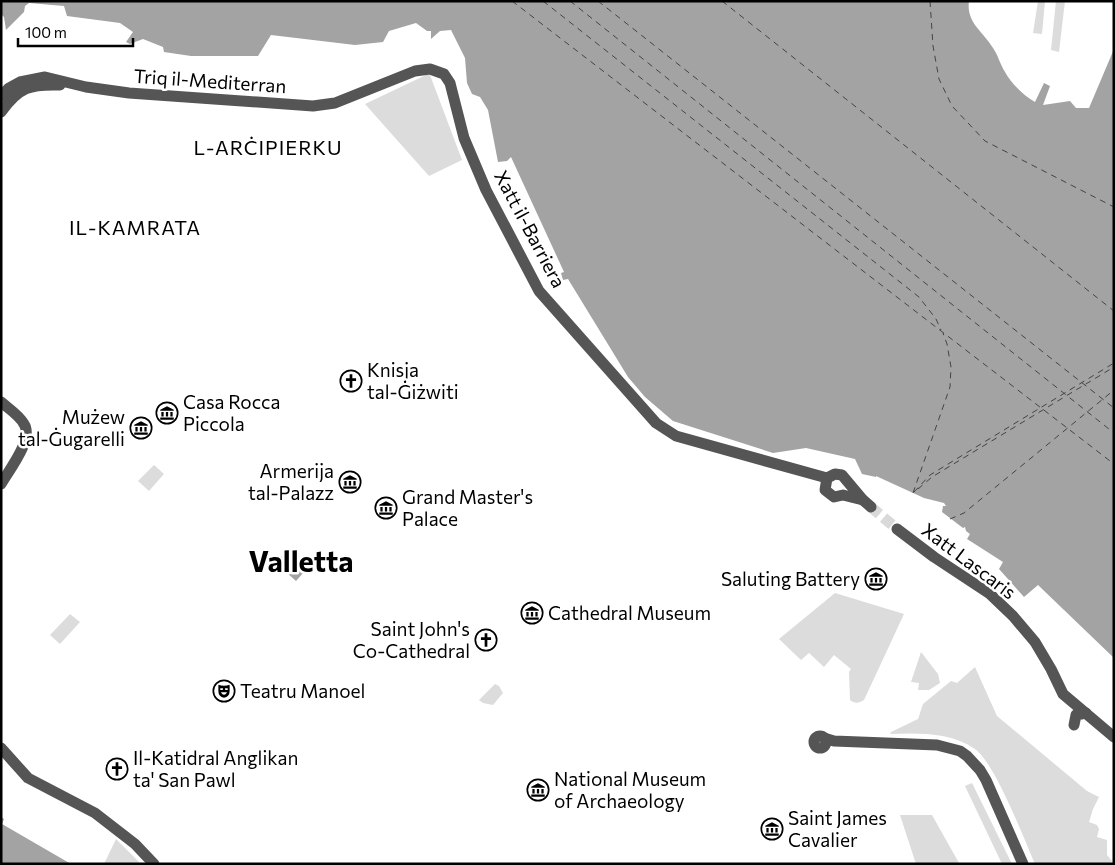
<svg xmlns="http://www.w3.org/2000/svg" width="1115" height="865" viewBox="0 0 1115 865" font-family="Commissioner,sans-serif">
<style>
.green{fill:#dcdcdc}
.water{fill:#a3a3a3}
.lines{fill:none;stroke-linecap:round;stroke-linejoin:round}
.ferry{stroke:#444;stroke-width:1;stroke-dasharray:6 5;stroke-linecap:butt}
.minor-tunnel{stroke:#d9d9d9;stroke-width:11;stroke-dasharray:11 5.5;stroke-linecap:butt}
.minor{stroke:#555;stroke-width:11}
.labels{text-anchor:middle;stroke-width:5;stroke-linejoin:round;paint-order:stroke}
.street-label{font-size:19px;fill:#000;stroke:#fff}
.poi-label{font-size:19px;fill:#000;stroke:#fff;text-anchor:start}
.neighbourhood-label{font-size:20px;letter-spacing:1px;fill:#000;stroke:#fff}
.town-label{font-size:29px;font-weight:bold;fill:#000;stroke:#fff}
</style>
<rect width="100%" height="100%" fill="#fff"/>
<g class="green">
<polygon points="1038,1 1045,1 1042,34 1033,33"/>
<polygon points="1056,1 1065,1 1059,52 1051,50"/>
<polygon points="426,75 430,75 462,160 429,176 365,104"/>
<polygon points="154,465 164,474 149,491 138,481"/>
<path d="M 835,593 L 904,614 L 864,700 C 859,703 855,704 850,700 L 849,672 L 851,669 L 834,655 L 824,667 L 809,653 L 801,660 L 779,639 Z"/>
<polygon points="70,614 80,622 60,644 50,635"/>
<polygon points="921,652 938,674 940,683 929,690 918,690 919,683 911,682"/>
<path d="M 975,667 L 997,716 L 1087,791 L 1099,797 L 1093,809 L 1089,822 L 1097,825 L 1099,829 L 1097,837 L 1107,840 L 1107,855 L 1112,861 L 1110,864 L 1035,864 C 1024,839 995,763 975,749 C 950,732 918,733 890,734 L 891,732 L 918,719 L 923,704 L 951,681 L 957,683 Z"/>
<polygon points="495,684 499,686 503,693 493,705 483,703 479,700"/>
<polygon points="972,783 1012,864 1002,864 965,786"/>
<polygon points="900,815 932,815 959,863 916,864"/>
<polygon points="116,839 141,864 104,864"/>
</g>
<g class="water">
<path d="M 1,1 L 969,1 C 966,23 983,31 993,48 C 998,55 1000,64 1005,72 C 1011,83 1024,96 1035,102 L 1044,83 L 1050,86 L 1043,105 L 1070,101 L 1076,108 L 1089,108 L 1114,49 L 1114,658 L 1038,585 L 1024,597 L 999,569 L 1003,562 L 967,539 L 970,534 L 966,531 L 965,527 L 963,528 L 942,512 L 943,506 L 946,506 L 944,503 L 924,498 L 876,476 L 876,477 L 862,474 L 855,459 L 806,448 L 773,453 L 673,421 L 645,397 L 628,377 L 568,279 L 563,280 L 561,273 L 564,272 L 511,157 L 507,161 L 498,162 L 488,110 L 480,97 L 472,94 L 467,83 L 465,58 L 451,30 L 440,31 L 431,39 L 431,31 L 427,31 L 416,23 L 389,31 L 383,42 L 355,45 L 271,35 L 258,56 L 191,56 L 164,52 L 163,47 L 143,39 L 130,44 L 126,42 L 133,32 L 120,23 L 67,16 L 64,6 L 29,3 L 25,6 L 24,12 L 6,30 L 4,17 L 1,14 Z"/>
<polygon points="284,554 304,572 296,581 276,563"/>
<polygon points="1,817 4,819 2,824 71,864 1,864"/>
</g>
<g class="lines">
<g class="ferry">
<polyline points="512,1 1114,464"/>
<polyline points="543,1 919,297 936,319 941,330"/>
<polyline points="570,1 1114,433"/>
<polyline points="598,1 1114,408"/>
<polyline points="722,1 1114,311"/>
<polyline points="930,1 933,46 939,79 952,106 985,141 1114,207"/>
<polyline points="918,489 932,477 1114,367"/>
<polyline points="914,492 930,475 1114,363"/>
<polyline points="913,493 950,387 951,367 947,344 943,333"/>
<polyline points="950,519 964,513 1114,390"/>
</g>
<polyline class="minor-tunnel" points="871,507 897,529"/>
<g class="minor">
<polyline points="1,96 9,88 20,82 45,77 86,87 129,93 313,106 335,103 415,71 430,69 444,74 450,83 464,138 486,190 539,291 656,423 676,436 827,478"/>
<path d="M 1,112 C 19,87 30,84 60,85"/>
<path d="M 1,402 C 9,409 19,415 24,424 C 34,439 9,470 1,484"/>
<polyline points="827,478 835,474 842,475 863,500 871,507"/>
<polyline points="827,478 825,490 834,497 843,495 863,500"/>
<polyline points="897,529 934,557 990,594 1013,616 1035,642 1051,669 1063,694 1114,737"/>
<polyline points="1074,725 1076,715 1086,713"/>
<circle cx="820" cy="742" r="6"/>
<polyline points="824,738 834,741 937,745 960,751 967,756 980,770 986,780 1023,864"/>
<polyline points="1,748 28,778 95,813 135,844 154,864"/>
</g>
</g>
<defs>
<g id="church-ring" transform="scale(1.125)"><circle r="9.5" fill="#fff" stroke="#000" stroke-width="1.5"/><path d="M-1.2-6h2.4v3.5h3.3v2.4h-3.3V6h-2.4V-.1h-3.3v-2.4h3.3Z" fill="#000"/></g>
<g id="museum-ring" transform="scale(1.125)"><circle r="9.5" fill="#fff" stroke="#000" stroke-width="1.5"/><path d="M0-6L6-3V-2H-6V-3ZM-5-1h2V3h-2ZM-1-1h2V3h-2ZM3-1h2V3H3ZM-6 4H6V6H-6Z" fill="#000"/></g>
<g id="theatre-ring" transform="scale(1.125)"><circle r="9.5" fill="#fff" stroke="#000" stroke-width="1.5"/><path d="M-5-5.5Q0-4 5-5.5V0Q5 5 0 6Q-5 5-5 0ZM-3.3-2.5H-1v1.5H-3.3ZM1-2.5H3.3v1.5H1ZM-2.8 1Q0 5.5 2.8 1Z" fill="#000"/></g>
</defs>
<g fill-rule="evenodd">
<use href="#church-ring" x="351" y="381"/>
<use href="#museum-ring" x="167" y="413"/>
<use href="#museum-ring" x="141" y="428"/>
<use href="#museum-ring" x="350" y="482"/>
<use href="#museum-ring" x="386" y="508"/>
<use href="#museum-ring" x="876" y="579"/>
<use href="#museum-ring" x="532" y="613"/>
<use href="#church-ring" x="486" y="640"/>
<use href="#theatre-ring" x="224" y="691"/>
<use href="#church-ring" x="117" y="769"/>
<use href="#museum-ring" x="538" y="790"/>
<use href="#museum-ring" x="772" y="829"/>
</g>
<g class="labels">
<g class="street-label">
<text transform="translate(210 81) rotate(4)" y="7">Triq il-Mediterran</text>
<text transform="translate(530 229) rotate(62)" y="7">Xatt il-Barriera</text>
<text transform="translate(969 561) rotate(37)" y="7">Xatt Lascaris</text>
</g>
<g class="poi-label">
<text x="367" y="377">Knisja<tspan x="367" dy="22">tal-Ġiżwiti</tspan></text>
<text x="183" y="409">Casa Rocca<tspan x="183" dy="22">Piccola</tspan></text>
<text x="125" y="424" text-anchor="end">Mużew<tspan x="125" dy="22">tal-Ġugarelli</tspan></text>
<text x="334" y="478" text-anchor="end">Armerija<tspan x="334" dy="22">tal-Palazz</tspan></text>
<text x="402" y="504">Grand Master's<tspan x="402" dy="22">Palace</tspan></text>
<text x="860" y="586" text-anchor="end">Saluting Battery</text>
<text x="548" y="620">Cathedral Museum</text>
<text x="470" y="636" text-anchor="end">Saint John's<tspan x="470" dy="22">Co-Cathedral</tspan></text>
<text x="240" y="698">Teatru Manoel</text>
<text x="133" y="765">Il-Katidral Anglikan<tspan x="133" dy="22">ta' San Pawl</tspan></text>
<text x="554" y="786">National Museum<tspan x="554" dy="22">of Archaeology</tspan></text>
<text x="788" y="825">Saint James<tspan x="788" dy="22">Cavalier</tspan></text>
</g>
<g class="neighbourhood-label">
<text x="268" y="155">L-ARĊIPIERKU</text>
<text x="135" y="235">IL-KAMRATA</text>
</g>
<g class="town-label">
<text x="301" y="572">Valletta</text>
</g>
</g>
<rect width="1115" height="865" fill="none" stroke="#000000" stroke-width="5"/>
<path d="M18 38v8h115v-8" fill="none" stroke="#000000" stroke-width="2.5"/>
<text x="25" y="38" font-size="15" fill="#000000" stroke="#ffffff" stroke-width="4" paint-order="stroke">100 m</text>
</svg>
